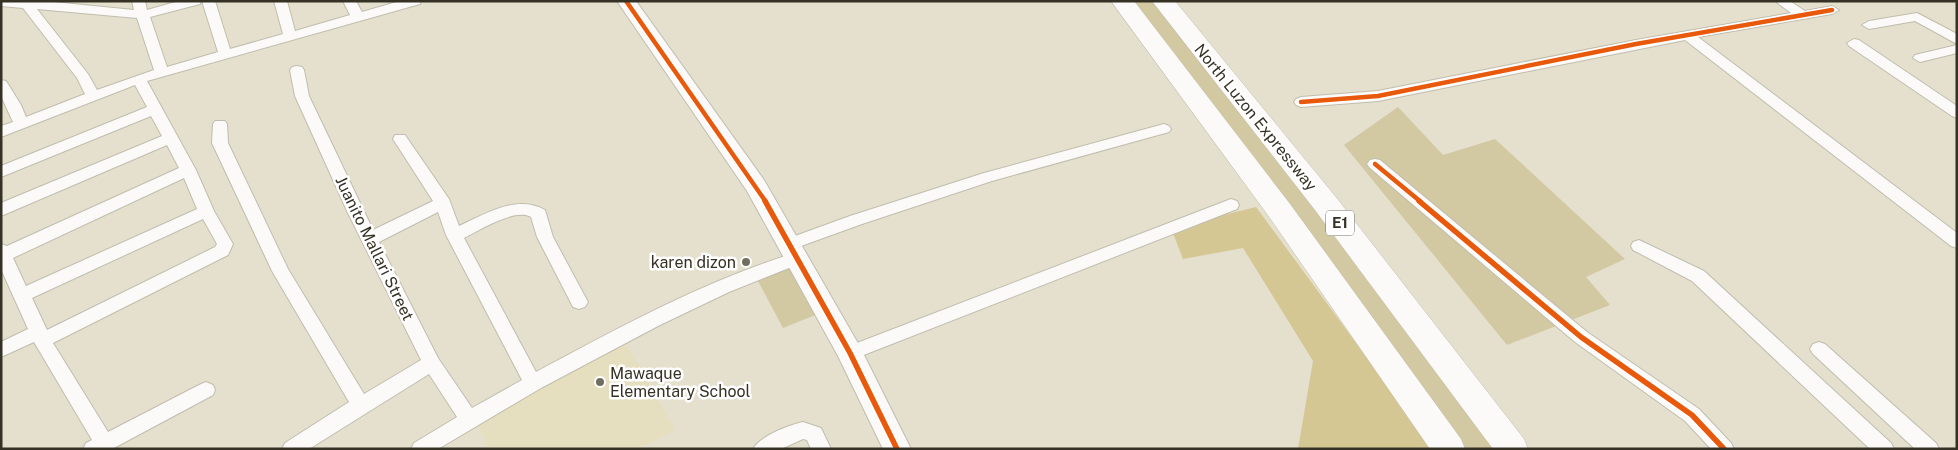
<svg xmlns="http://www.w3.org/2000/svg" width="1958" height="450" viewBox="0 0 1958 450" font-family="'Public Sans',sans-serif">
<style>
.built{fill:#e6dfbf}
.green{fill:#d2c8a1}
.forest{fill:#d4c794}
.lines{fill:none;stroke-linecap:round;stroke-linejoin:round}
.street-casing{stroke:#c0bdae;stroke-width:2}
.secondary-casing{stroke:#c0bdae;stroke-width:2}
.highway-casing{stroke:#c0bdae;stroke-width:1}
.street{fill:#fbfaf8;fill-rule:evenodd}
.secondary{fill:#fbfaf8;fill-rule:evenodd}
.highway{fill:#fbfaf8;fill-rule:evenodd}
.cycleway-far1-casing{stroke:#fff;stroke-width:7}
.cycleway-casing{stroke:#fff;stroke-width:9}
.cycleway-far1{stroke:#e8590c;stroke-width:4.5}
.cycleway{stroke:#e8590c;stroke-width:5.5}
.poi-dot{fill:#726e5f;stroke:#fff;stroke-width:2}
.labels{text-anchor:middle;stroke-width:5;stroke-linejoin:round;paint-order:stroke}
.shield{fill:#fff;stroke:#726f66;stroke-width:1}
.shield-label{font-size:15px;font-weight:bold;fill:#353124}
.street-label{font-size:16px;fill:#353124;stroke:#fff}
.poi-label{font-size:16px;fill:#353124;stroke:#fff;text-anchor:end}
</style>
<rect width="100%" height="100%" fill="#e4e0cd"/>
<polygon class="built" points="627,344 675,430 639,449 489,449 475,420"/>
<g class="green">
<polygon points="1131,1 1154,1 1208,66 1495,449 1462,449"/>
<polygon points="1398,107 1443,155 1495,139 1625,259 1586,277 1610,305 1507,345 1344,145"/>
<polygon points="797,264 825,311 783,328 757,279"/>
</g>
<polygon class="forest" points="1256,207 1434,449 1298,449 1313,361 1243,248 1183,259 1171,228"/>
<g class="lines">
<g class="street-casing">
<g id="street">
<path d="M 1,1 L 43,1 L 134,10 L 132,1 L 145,1 L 147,10 L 179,1 L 201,1 L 200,4 L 150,17 L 167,67 L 218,52 L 202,1 L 215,1 L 230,49 L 283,34 L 274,1 L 287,1 L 295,31 L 350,15 L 343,1 L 356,1 L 362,12 L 400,1 L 421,1 L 420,4 L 147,81 L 196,170 L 214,211 L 233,244 L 228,255 L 53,343 L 108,432 L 199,385 L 206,382 L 213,385 L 215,390 L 213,395 L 112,449 L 83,449 L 86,443 L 92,440 L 34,342 L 1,357 L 1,342 L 28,329 L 1,269 L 1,244 L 7,246 L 179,168 L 167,145 L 1,216 L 1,203 L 162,136 L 151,116 L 1,177 L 1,166 L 147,107 L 135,85 L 1,137 L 1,126 L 13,122 L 1,96 L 1,80 L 6,81 L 8,84 L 21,105 L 26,117 L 85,94 L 77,78 L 23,8 L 1,6 ZM 37,9 L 137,18 L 154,70 L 97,90 L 88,74 ZM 184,178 L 197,209 L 26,286 L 13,258 ZM 203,219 L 217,244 L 215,247 L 47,330 L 32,298 Z"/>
<polygon points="1775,1 1790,1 1805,11 1832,6 1839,10 1832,14 1698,37 1957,233 1957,248 1951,246 1685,40 1378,101 1301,107 1296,105 1294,102 1296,99 1301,97 1378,91 1636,40 1791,13"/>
<polygon points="1917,13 1957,34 1957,44 1915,21 1869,29 1862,25 1869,21"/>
<polygon points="1854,39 1859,40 1957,106 1957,118 1952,116 1849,46 1847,43"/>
<polygon points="1957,45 1957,53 1920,62 1913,58 1915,55"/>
<path d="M 297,66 L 302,67 L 304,70 L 309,96 L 373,230 L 433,201 L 393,139 L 395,135 L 405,135 L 449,199 L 459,226 C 485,214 517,194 545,210 L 553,237 L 588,302 L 585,307 L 579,309 L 573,307 L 537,237 L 531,217 C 515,208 479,230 464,238 L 536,372 C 620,327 706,280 798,252 L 804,254 L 806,258 L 804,262 L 729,292 L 658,326 L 541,388 L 438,449 L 411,449 L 414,443 L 457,417 L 429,374 L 309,449 L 282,449 L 285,443 L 349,402 L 272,271 L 212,143 L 213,124 L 215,121 L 225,121 L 227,124 L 228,143 L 288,269 L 364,394 L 421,360 L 348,213 L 295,96 L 290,70 L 292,67 ZM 438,212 L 446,235 L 522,380 L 472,408 L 438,358 L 379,242 Z"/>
<polygon points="1164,124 1169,126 1171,129 1169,132 992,181 862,224 790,250 784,248 782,244 784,240 850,216 984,173"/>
<polygon points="1375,159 1380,160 1587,332 1699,409 1731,443 1734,449 1711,449 1685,421 1575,342 1370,168 1367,164 1370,160"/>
<polygon points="1231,199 1237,201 1239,205 1237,209 856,358 850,360 844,358 841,353 844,348"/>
<polygon points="1639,240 1704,271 1891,443 1894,449 1870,449 1692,281 1633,250 1631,246 1633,242"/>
<polygon points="1819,342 1825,344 1936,443 1939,449 1915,449 1813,354 1810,349 1813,344"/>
<path d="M 803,422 L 821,428 L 831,449 L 811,449 L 807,440 L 803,439 L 781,449 L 753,449 C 760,436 789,425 803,422 Z"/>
</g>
</g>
<g class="secondary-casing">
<polygon id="secondary" points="617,1 636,1 764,180 859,345 911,449 883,449 838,356 747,191"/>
</g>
<g class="highway-casing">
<g id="highway">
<polygon points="1111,1 1134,1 1290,204 1461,439 1465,449 1430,449 1270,218"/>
<polygon points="1152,1 1175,1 1335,196 1524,439 1528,449 1493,449 1315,210"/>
</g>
</g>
<use href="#street" class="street"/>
<use href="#secondary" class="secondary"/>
<use href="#highway" class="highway"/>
<g class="cycleway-far1-casing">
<g id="cycleway-far1">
<polyline points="626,1 766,202"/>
<polyline points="1301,102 1378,96 1636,44 1832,10"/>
<polyline points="1375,164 1421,202"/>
</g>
</g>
<g class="cycleway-casing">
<g id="cycleway">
<polyline points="765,201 850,353 897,449"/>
<polyline points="1419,201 1581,337 1692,415 1724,449"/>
</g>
</g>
<use href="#cycleway-far1" class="cycleway-far1"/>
<use href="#cycleway" class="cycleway"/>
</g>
<g class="poi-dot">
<circle cx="746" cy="262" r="5"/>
<circle cx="600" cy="382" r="5"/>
</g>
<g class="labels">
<rect class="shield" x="1326" y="210.5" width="28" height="25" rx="4"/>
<g class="shield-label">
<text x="1340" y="228">E1</text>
</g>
<g class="street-label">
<text transform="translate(1256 117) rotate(51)" y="6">North Luzon Expressway</text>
<text transform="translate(375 248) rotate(64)" y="6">Juanito Mallari Street</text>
</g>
<g class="poi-label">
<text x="736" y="268">karen dizon</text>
<text x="610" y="379" text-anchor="start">Mawaque<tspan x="610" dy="18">Elementary School</tspan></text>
</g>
</g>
<rect width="1958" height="450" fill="none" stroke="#353124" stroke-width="5"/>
</svg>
